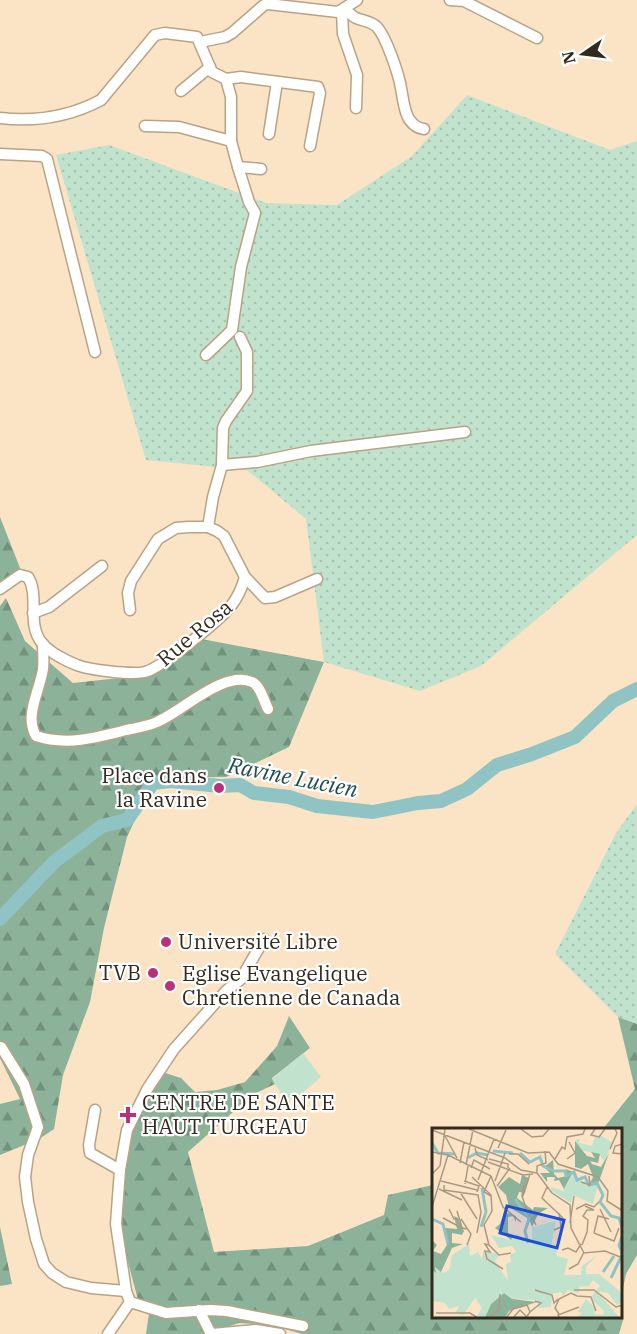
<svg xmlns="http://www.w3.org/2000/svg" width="637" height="1334" viewBox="0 0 637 1334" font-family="'IBM Plex Serif',serif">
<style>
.grass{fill:url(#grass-dots)}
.forest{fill:url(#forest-firs)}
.garden{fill:#c1e3cd}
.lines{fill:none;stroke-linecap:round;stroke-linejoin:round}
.river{stroke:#8fc3c4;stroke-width:14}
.minor-casing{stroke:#b8a386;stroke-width:13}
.minor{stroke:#fff;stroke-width:10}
.poi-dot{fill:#b6337c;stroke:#fff;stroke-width:2}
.labels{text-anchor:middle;stroke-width:4.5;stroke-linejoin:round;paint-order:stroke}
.street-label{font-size:21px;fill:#332a1f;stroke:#fff}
.poi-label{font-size:21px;fill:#332a1f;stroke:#fff;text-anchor:start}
.water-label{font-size:22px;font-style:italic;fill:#1c4c4c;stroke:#fff}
.inset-river{fill:none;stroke:#8fc3c4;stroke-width:3}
.inset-road{fill:none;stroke:#ab9a83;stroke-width:1.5}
.view{fill:#1d4ed8;fill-opacity:0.15;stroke:#1d4ed8;stroke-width:3}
.inset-edge{fill:none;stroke:#332a1f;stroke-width:3}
</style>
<defs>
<pattern id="grass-dots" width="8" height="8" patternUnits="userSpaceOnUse" patternTransform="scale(1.5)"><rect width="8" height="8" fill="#c1e3cd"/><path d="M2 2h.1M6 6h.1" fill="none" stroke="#a6c3b0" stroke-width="1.8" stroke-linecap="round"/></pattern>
<pattern id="forest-firs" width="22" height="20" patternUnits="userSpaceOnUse" patternTransform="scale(1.5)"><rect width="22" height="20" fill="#8cb39a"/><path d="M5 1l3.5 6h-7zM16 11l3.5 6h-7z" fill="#73927d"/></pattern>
</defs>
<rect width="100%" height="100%" fill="#fbe4c6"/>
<g class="grass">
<polygon points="467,95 610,150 637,141 637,535 481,666 420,691 324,662 306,519 247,470 146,460 56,155 109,145 266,203 337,205 412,156"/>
<polygon points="637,804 637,1024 618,1017 555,954 616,833"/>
</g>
<g class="forest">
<polygon points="0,517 22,573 0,585"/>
<polygon points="6,598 25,641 73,683 156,674 196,638 324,662 289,747 226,777 155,778 127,837 104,928 90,1002 63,1075 54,1129 39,1139 0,1155 0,1104 20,1099 0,1058 0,606"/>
<polygon points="289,1016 310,1048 272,1078 275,1084 248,1097 232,1113 188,1152 214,1252 308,1246 384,1215 388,1195 433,1185 433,1318 620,1318 621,1310 623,1320 619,1334 302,1334 271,1325 239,1323 206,1334 146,1334 149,1313 138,1300 121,1236 120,1165 132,1121 162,1072 181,1078 195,1092 217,1090 245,1082 277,1046"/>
<polygon points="618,1017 637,1024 637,1255 626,1274 621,1298 620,1130 602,1130 635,1089"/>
<polygon points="0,1227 12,1284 0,1286"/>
</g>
<polygon class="garden" points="303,1053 321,1077 301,1094 285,1100 272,1079"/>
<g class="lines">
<polyline class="river" points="0,919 54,862 102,826 127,820 153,783 171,781 220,786 240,785 254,793 289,797 317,806 373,812 418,803 441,801 467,789 497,765 532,754 575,737 613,701 637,689"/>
<g class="minor-casing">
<g id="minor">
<polyline points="450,0 464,1 537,38"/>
<path d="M 345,9 C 348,12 352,16 356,18 C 363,21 371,21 377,27 C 386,37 397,70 400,83 C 404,100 403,126 424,129"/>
<polyline points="342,11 343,34 357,75 356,108"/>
<polyline points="200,42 225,37 232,33 264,5 268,4 338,12 357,0"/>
<polyline points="226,79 241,77 318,87 320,93 310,146"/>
<polyline points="181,91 210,67"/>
<path d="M 0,118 C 35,122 69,117 101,100 L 155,35 L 165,33 L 197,37 L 212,72 L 226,79 L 231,97 L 231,141 L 238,167 L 261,169"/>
<polyline points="145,126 179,127 231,141"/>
<polyline points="269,134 277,82"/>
<polyline points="0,154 42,156 47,159 95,352"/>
<polyline points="206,355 232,330 241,267 255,213 249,202 238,167"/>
<polyline points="222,465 257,462 311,451 465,432"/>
<polyline points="208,527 213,497 222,465 223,428 226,421 247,391 247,352 240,337"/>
<path d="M 0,589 L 20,575 L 28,577 C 40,596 26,624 42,643 C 49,652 66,661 77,665 C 89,670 132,675 145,672 C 161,668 220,620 231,606 C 238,597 242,588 245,577"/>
<polyline points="130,610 128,593 131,581 158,539 176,528 189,527 208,527 217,531 224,536 245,577 265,598 275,597 317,579"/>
<polyline points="33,613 49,607 102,566"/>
<path d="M 43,644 C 43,652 44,661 43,669 C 40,690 24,716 36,736 C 66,746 96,738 126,730 C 137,728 148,726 157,722 C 183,711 223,670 252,682 C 260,685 264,701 268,709"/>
<polyline points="1,1047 24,1084 38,1127 28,1155 25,1177 28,1202 36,1239 44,1264 52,1273 66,1282 91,1288 126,1291"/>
<polyline points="95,1110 89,1145 90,1153 120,1170"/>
<polyline points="130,1302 166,1313 210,1310 227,1311 303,1326"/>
<polyline points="199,1310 211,1334"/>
<polyline points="108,1334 130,1302 126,1291 116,1224 120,1170 127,1130 148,1088 174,1049 226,991 241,979 264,939"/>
<polyline points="212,1334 256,1330 280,1334"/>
</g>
</g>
<use href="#minor" class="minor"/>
</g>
<g class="poi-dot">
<circle cx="219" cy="788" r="6"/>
<circle cx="166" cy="942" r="6"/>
<circle cx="153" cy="973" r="6"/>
<circle cx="170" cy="986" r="6"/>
<path d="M125 1106h6v6h6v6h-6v6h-6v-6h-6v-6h6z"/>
</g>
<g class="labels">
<g class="street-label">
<text transform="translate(195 633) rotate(-40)" y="7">Rue Rosa</text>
</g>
<g class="poi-label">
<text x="207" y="783" text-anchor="end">Place dans<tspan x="207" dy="24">la Ravine</tspan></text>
<text x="178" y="949">Université Libre</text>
<text x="141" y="980" text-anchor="end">TVB</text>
<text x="182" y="981">Eglise Evangelique<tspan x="182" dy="24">Chretienne de Canada</tspan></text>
<text x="142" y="1110">CENTRE DE SANTE<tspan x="142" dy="24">HAUT TURGEAU</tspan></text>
</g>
<g class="water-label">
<text transform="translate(293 777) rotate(11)" y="8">Ravine Lucien</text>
</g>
</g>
<g transform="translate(432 1128)">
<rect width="190" height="190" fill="#fbe4c6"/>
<path d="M 170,8 L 181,15 L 172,33 L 167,26 L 152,23 L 143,13 L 148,10 L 147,15 L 160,18 L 163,9 ZM 142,44 L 148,52 L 166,57 L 161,76 L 141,67 L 139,75 L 120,63 L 119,59 L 131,63 ZM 124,93 L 119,119 L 124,119 L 125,128 L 136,131 L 132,147 L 149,147 L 150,138 L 164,128 L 154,139 L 154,146 L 167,146 L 190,165 L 190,174 L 185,177 L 176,165 L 164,163 L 188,190 L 144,190 L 150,185 L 146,184 L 154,171 L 164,181 L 162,186 L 171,187 L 172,183 L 160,172 L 161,166 L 168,158 L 161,152 L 157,158 L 147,159 L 147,165 L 136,162 L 131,168 L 129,164 L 120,166 L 119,179 L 107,180 L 105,172 L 80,171 L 72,165 L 59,176 L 54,190 L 44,189 L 50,180 L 43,170 L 31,187 L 24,184 L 27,178 L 17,181 L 13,175 L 0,173 L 0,137 L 3,144 L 3,139 L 11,145 L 17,142 L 20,127 L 37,116 L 38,128 L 46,124 L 50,131 L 51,123 L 68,126 L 63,133 L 76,153 L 74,136 L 79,134 L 78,127 L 84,124 L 80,118 L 67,120 L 59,107 L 79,112 L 85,106 L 100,116 L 100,99 Z" fill="#c1e3cd"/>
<path d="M 143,13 L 155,28 L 163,30 L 159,24 L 168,26 L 166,35 L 158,33 L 160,36 L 169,39 L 177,25 L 166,56 L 158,55 L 161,49 L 156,36 L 149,41 L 143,39 ZM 121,32 L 122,46 L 126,50 L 135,48 L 134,41 L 141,44 L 132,61 L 127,52 L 122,53 L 123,49 L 115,49 L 115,54 L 108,45 L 118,45 L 112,39 ZM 90,47 L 97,50 L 93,65 L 87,64 L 85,70 L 101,82 L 102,79 L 116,80 L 106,86 L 100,99 L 97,91 L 77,79 L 74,67 L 66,59 L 77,49 L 88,56 ZM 72,84 L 84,88 L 84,94 L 81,88 L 76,89 L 76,105 L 82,108 L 79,112 L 63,100 L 68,96 ZM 22,88 L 26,90 L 32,103 L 30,107 L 20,105 L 20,115 L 31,116 L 20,120 L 9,144 L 3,139 L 4,145 L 0,142 L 0,112 L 5,117 L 1,123 L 9,126 L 15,117 L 13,100 L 25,101 ZM 72,165 L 80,171 L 105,174 L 77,183 L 73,190 L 53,190 L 59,176 Z" fill="#8cb39a"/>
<path class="inset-river" d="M 0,15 L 6,25 L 23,26M 61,23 L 81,25M 88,25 L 98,34 L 108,29 L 111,38 L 122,43 L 133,43 L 134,48 L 142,44 L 145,52 L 153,49 L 157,57 L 165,55 L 171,67 L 168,74 L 179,88 L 187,90 L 191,102M 35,30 L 45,25 L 56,27M 83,71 L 97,91 L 93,103 L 96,115M 0,91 L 11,96 L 16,116M 49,99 L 54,84 L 50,60M 191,106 L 187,117 L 191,127M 171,144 L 182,128M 179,150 L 190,127"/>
<path class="inset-road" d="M 37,1 L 96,25 L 117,24 L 126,36 L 166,49 L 176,63 L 175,73 L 191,83M 89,1 L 100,9 L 111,8 L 117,1M 163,1 L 159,7 L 167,9 L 173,1M 0,2 L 73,30 L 89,42 L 105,45M 13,8 L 25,30M 191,16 L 183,18 L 181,25 L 191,26M 43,20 L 45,27 L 56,32M 66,20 L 74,2M 178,21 L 185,5 L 183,1M 0,24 L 16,27 L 59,48M 77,26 L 86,26 L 97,36M 57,31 L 76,36 L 76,40M 123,31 L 130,19 L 133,21 L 135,9 L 151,6 L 153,1M 135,31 L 143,25 L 137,14M 56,34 L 91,47 L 101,46M 28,35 L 32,14M 34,37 L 41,2M 39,40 L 42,32 L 58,41M 105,45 L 120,65 L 138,77 L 139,100 L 152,125 L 173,123 L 191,130M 105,45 L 105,38 L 114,35 L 113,23M 0,46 L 8,38 L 13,1M 59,48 L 71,79 L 89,94M 59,48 L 52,64 L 59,68M 40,49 L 59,67 L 60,83 L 52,97 L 57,117 L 67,127 L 79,125M 46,52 L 62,11M 9,53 L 45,62M 32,53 L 47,58 L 45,64M 63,53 L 73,25M 149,54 L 158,57 L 157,48M 33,56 L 36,38M 12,57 L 12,62 L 46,67 L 49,84 L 45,105M 92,57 L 90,68 L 94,80 L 106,86 L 101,91 L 104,97M 65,58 L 78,40M 115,59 L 110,70 L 131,90M 7,61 L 30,72M 28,64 L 45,91M 91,68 L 98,46M 0,79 L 16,27M 17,81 L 22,91 L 29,92M 144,81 L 154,76 L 162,79 L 167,74M 168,81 L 179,104M 25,83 L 30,100 L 36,101M 11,90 L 30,100M 29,91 L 39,106 L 35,117M 138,95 L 142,68M 122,102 L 129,99 L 127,85M 162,105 L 182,113 L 187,100M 162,105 L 166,88 L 177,91M 57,117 L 53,116 L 58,124 L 53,123 L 55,131 L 71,141M 150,117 L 155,104 L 156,92 L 151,88 L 155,82 L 162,82 L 153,78M 130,122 L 136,120 L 144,124 L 149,116M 137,141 L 146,136 L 152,124M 103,162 L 120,167 L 122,175 L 126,171M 142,162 L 162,162 L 184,179 L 191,177M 145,168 L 159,169 L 164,183M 98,184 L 109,175 L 103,173M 4,185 L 38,185 L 46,190M 127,186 L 123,180 L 127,171 L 139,165 L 145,168M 56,190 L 67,182 L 68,166M 74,190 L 81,181 L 95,177 L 98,184 L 94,190M 81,190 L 88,182 L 95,189M 128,190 L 126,187 L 147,179"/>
<path class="view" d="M 75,78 L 132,92 L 125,120 L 68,105 Z"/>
<rect width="190" height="190" class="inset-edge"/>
</g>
<g transform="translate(583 54) rotate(256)" stroke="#ffffff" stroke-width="4.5" paint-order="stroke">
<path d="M0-4.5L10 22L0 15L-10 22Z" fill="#332a1f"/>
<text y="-9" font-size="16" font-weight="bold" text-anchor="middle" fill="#332a1f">N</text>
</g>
</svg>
